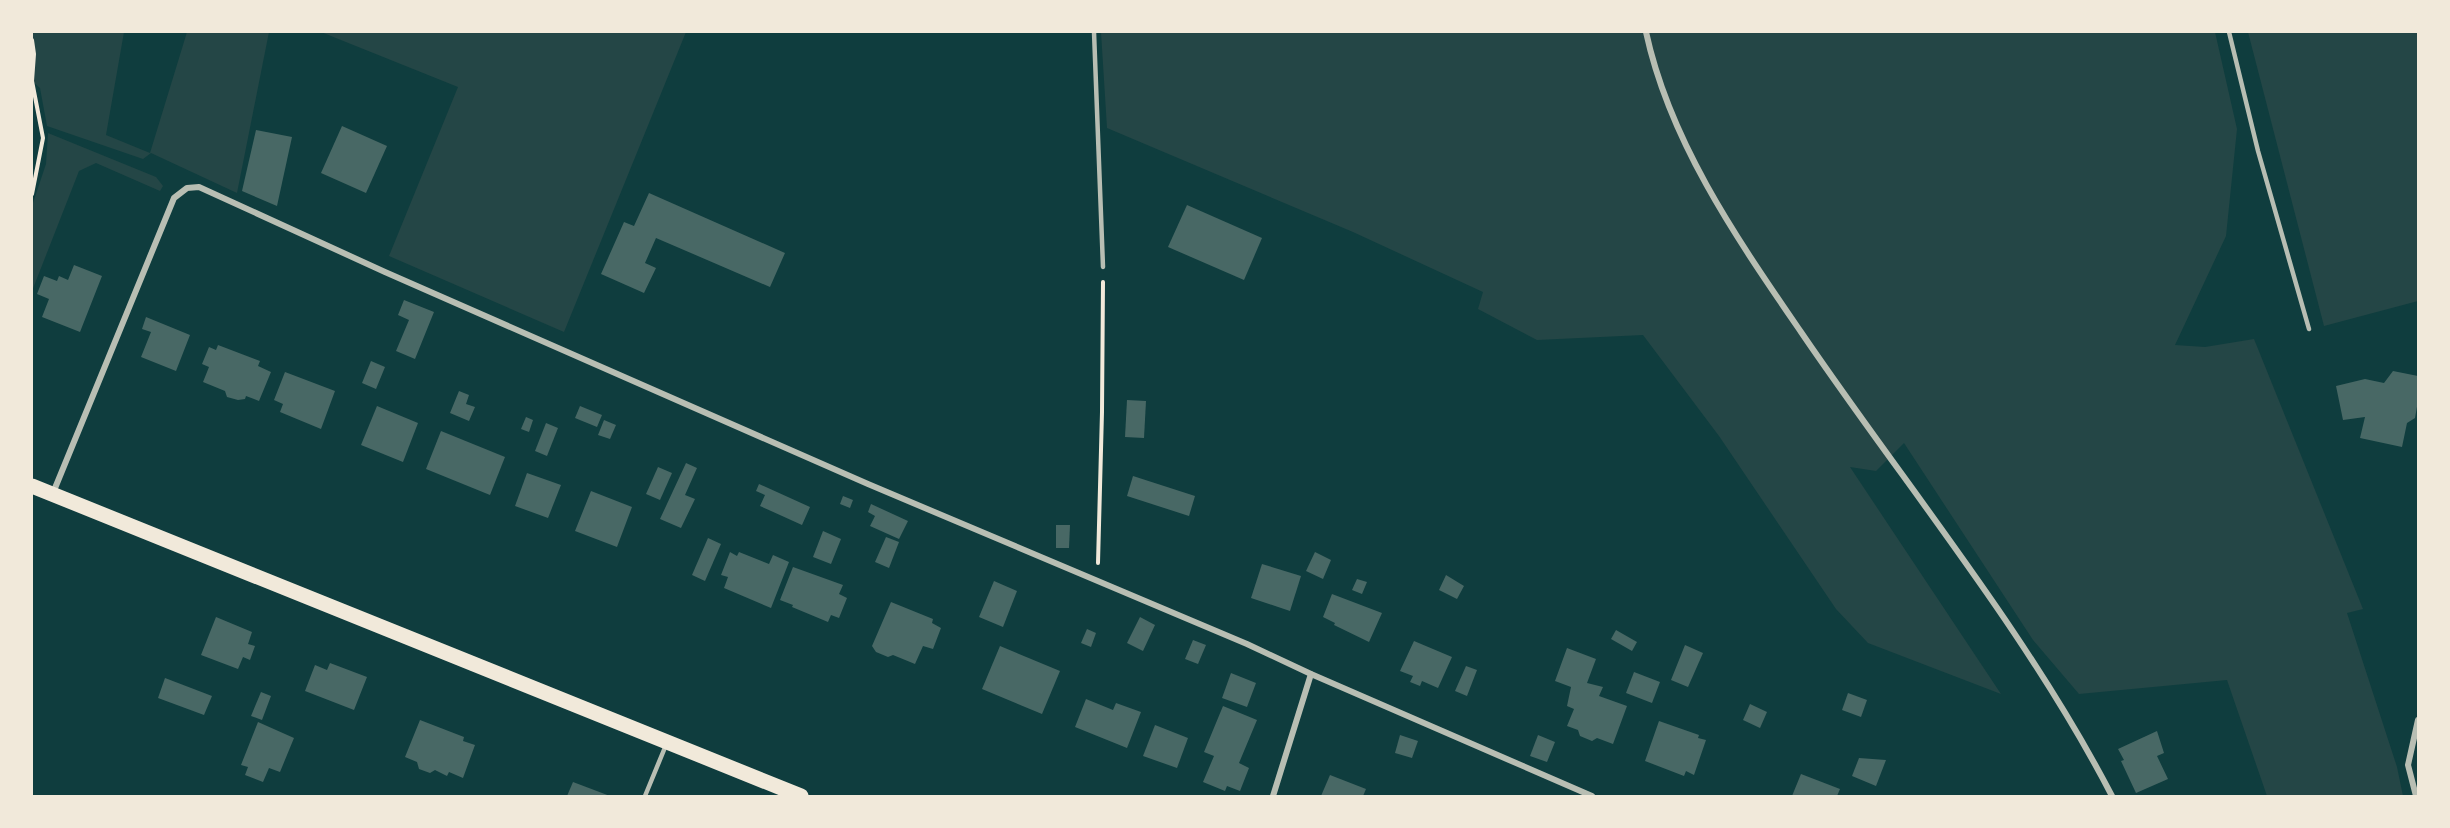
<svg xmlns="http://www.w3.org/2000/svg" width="2450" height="828" viewBox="0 0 2450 828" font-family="'Public Sans',sans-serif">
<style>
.green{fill:#244646}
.building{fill:#486865}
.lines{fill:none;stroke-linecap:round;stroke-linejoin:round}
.path{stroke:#f1e9da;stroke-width:4}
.service{stroke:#b8beb3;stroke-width:4.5}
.minor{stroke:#b8beb3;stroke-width:6}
.primary{stroke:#f1e9da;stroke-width:15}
</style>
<rect width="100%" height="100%" fill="#0f3d3e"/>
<g class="green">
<polygon points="32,32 124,32 106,135 150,153 187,32 269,32 237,193 151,153 143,159 47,126 40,88 32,81"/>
<polygon points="321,32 686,32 564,332 389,256 458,87"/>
<polygon points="1101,32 2215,32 2237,129 2226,236 2175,345 2205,347 2254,339 2363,609 2347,613 2397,767 2403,796 2267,796 2227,680 2079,694 2033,640 1904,443 1876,471 1850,467 2001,694 1868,643 1836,609 1719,436 1643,335 1537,340 1478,309 1483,292 1353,232 1107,128"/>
<polygon points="2248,32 2418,32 2418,301 2324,326"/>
<polygon points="48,133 156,177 163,186 160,191 96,163 79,171 32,291 32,206 46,164"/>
</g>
<g class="building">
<polygon points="342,126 387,146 366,193 321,173"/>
<polygon points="256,130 292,137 277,206 242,191"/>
<polygon points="649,193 785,253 770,287 656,238 645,263 656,268 644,293 601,274 624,222 634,226"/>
<polygon points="1187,205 1262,238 1244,280 1168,247"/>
<polygon points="74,265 102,276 80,332 42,317 49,299 37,294 44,276 57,281 59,276 68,280"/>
<polygon points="404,300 434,312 415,359 396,351 409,320 398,315"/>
<polygon points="146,317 190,335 176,371 141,357 151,332 142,329"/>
<polygon points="218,345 260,361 258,366 271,372 259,401 246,396 245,399 238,400 227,397 225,391 203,382 209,367 202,364 209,347 216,350"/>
<polygon points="371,361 385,367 376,389 362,383"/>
<polygon points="2393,371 2418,376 2418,401 2415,418 2407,423 2402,447 2360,438 2365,417 2343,420 2336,386 2365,379 2384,383"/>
<polygon points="285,372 335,391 321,429 280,412 283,404 274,400"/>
<polygon points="459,391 469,395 466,404 475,407 469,421 450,413"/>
<polygon points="1127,400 1146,401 1144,438 1125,437"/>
<polygon points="377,406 418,423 403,462 361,445"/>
<polygon points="580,406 602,415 597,427 575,418"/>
<polygon points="526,417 533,420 529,432 521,429"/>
<polygon points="604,420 616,425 610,439 598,435"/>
<polygon points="546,423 558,428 547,456 535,451"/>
<polygon points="441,431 505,457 490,495 426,469"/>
<polygon points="686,463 697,468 685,495 695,499 681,528 660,519"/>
<polygon points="658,467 672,473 660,500 646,494"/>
<polygon points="527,473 561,485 548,518 515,506"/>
<polygon points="1133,476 1195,496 1189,516 1127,496"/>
<polygon points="759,484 810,507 802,525 760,506 765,495 756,491"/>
<polygon points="591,491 632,507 617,547 575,531"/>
<polygon points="843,496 853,500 850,508 840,504"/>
<polygon points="871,504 908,521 899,539 870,526 875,516 868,512"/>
<polygon points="1056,525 1070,525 1069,548 1056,548"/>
<polygon points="823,531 841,539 831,564 813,557"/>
<polygon points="886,537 899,542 889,568 875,562"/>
<polygon points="708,538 721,544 705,581 692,575"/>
<polygon points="730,552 737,556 739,552 769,564 773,555 789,562 771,608 724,588 728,577 721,575"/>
<polygon points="1315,552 1331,560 1323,579 1306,571"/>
<polygon points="1262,564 1301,576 1290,611 1251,598"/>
<polygon points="793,567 843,585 839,594 847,598 839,618 831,615 828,622 792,607 793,605 780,600"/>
<polygon points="1446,575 1464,586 1457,599 1439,590"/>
<polygon points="1357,579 1367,582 1362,594 1352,590"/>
<polygon points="994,581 1017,591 1003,627 979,617"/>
<polygon points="1332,594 1382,613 1369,642 1334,625 1335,623 1323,617"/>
<polygon points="891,602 933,619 932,623 941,628 933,649 923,646 915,664 893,655 888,657 876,652 872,646"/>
<polygon points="216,617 252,632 248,644 255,646 250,660 243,657 238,669 201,655"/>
<polygon points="1140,617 1155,625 1143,651 1127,643"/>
<polygon points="1087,629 1096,633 1091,647 1081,643"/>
<polygon points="1616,630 1637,642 1632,651 1611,639"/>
<polygon points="1193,640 1206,645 1198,664 1185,659"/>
<polygon points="1414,641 1452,657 1438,688 1422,681 1420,686 1410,682 1413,676 1400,671"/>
<polygon points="1685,645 1703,653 1688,687 1671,680"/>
<polygon points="1000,646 1060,671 1042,714 982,689"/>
<polygon points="1567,648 1596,659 1587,683 1603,687 1599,696 1627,706 1613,744 1597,738 1592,741 1580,736 1578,730 1567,726 1574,709 1567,706 1571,687 1555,681"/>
<polygon points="330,663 367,677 354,710 305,691 315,665 327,670"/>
<polygon points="1466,666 1477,670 1467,696 1455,691"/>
<polygon points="1634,672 1660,682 1652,703 1626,693"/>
<polygon points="1231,673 1256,683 1247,707 1222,698"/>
<polygon points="165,678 212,696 204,715 158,698"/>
<polygon points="261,692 271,696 262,720 251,716"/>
<polygon points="1848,693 1867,700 1861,717 1842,710"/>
<polygon points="1086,699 1113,710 1116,703 1141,712 1127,748 1075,727"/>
<polygon points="1750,704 1767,712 1760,728 1743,720"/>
<polygon points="1223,706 1257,720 1239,763 1249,768 1240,791 1227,786 1225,791 1203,782 1214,756 1204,752"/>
<polygon points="420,720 464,737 463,741 475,745 463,778 449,772 447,776 435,770 430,773 419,769 417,762 405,757"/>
<polygon points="1659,721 1699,735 1698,738 1706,740 1694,775 1686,771 1684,776 1645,761"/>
<polygon points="258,722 294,738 280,772 269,768 263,782 245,775 248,767 241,765"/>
<polygon points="1155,725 1188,738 1177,768 1143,756"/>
<polygon points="2157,731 2164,753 2157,756 2168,779 2136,793 2121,761 2124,760 2118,749"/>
<polygon points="1400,735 1418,741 1412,758 1395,753"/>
<polygon points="1538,735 1555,742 1547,762 1530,756"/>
<polygon points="1859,758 1886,760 1876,786 1852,776"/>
<polygon points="1801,774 1840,789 1837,796 1792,796"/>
<polygon points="1330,775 1366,789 1363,796 1321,796"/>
<polygon points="573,782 610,796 567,796"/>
</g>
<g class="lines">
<g class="path">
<polyline points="32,40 34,54 32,81"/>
<polyline points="32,81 43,138 32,194"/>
<polyline points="1098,563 1102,412 1103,282"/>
</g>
<g class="service">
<polyline points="1094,32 1103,267"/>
<polyline points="2229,32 2258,151 2309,329"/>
<polyline points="645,796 666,745"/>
</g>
<g class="minor">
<path d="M 1646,32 C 1670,143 1738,240 1801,332 C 1905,485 2027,632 2112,796"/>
<polyline points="53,493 174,198 187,188 199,187 385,272 868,484 1247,644 1311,674 1592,796"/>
<polyline points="1273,796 1311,674"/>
<polyline points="2416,796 2408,765 2418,720"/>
</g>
<polyline class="primary" points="32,486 801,796"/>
</g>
<rect width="2450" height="828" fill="none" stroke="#f1e9da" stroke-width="66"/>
</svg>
